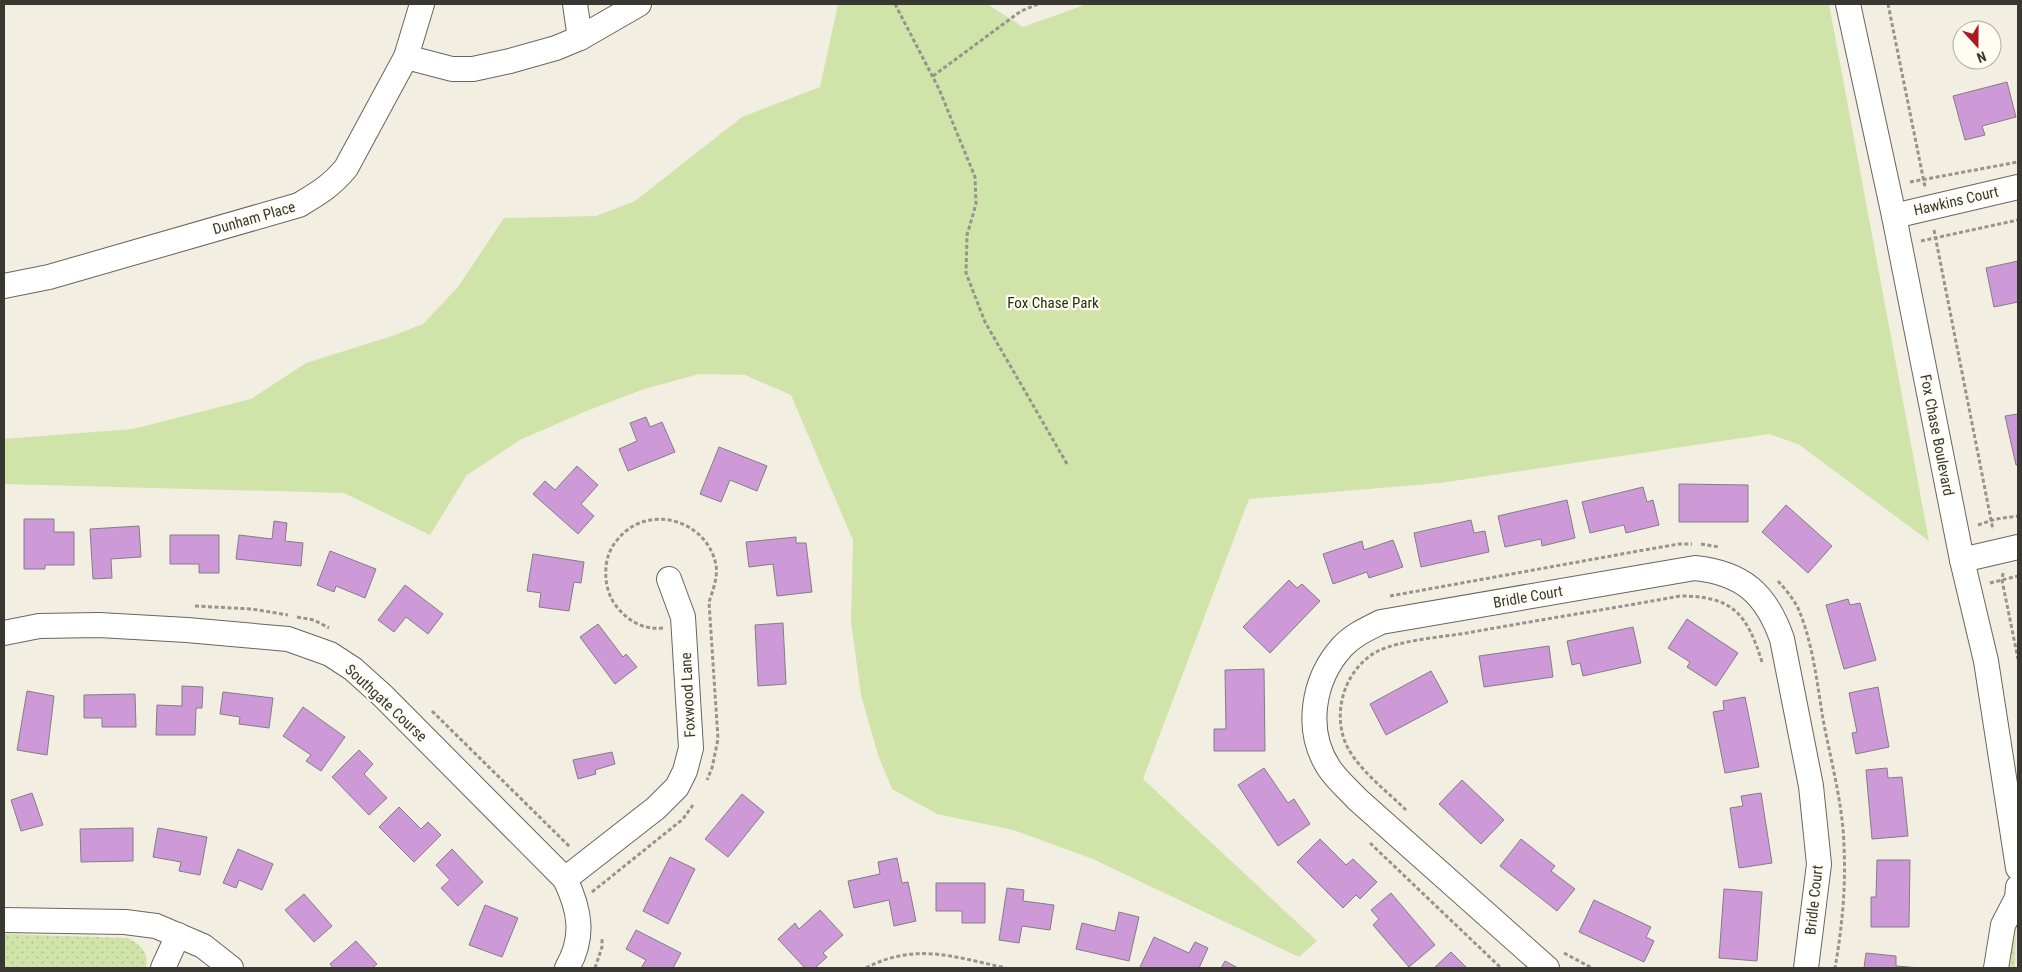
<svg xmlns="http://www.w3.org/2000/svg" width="2022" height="972" viewBox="0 0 2022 972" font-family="'Roboto Condensed',sans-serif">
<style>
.grass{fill:url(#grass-dots)}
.park{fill:#d0e4a9}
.building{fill:#cd99d7;stroke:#847d86}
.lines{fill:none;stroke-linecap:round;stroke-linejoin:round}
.minor-casing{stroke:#69665c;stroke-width:26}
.path{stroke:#96948b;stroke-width:3;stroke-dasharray:4 2.5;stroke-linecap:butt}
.minor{stroke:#fff;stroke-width:24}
.labels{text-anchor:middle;stroke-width:4.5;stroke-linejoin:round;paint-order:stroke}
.street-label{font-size:15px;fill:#383732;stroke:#fffcf2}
.park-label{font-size:15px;fill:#252e0e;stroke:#fffcf2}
</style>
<defs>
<pattern id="grass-dots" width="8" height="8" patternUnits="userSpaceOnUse" patternTransform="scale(1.25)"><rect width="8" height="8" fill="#d0e4a9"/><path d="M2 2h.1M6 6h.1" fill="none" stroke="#b3c492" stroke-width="1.8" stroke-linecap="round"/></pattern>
</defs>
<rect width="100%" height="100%" fill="#f2eee2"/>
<g class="grass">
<polygon points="2016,920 2015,968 2006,968"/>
<path d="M 4,934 L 128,938 C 141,945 149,952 146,968 L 4,968 Z"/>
</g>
<polygon class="park" points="838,4 987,4 1023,27 1087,4 1829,4 1929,541 1798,444 1769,434 1440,483 1249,499 1143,779 1317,941 1299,957 1093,859 1013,830 937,814 892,789 878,755 861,695 851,622 853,540 791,395 745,375 699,374 644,389 584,412 520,440 467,475 430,535 344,493 4,484 4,439 133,429 251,399 306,363 392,336 423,324 458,287 504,218 596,216 635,201 742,117 820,87"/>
<g class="building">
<polygon points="2007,82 2016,117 1982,126 1985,135 1965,140 1953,96"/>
<polygon points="2018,261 2018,302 1994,307 1986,268"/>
<polygon points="2018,414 2018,465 2016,465 2005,416"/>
<polygon points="646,417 650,427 662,422 675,452 628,471 619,449 637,441 630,423"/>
<polygon points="719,447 767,466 757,491 730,480 721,502 700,494"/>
<polygon points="577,466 598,485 581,504 594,516 578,534 533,494 545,481 555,490"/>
<polygon points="1679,484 1748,485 1748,522 1679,522"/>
<polygon points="1643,487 1647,502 1653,500 1659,525 1626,533 1624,525 1590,533 1582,502"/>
<polygon points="1567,500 1575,538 1542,546 1541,539 1505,547 1498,516"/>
<polygon points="1786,505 1832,546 1808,573 1762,532"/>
<polygon points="24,519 54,519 54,532 74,532 74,565 45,565 45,569 24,569"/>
<polygon points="1471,520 1474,533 1485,531 1489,552 1421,567 1414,533"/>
<polygon points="274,521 287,523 285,541 303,543 301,566 236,559 239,535 272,539"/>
<polygon points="139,526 141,557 111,559 112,578 93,579 90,529"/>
<polygon points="170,535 219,535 219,573 199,573 199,564 170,564"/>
<polygon points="796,537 796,543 806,543 812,592 777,596 773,564 749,567 746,542"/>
<polygon points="1393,540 1403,567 1369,578 1367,572 1333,584 1323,554 1362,541 1364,550"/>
<polygon points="330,551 376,569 365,598 336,586 334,592 317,585"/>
<polygon points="533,554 584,562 581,583 574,582 569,611 539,607 541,593 527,591"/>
<polygon points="1289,580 1297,588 1302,584 1320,601 1270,653 1243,627"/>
<polygon points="405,585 443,614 428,634 406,617 394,632 378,620"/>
<polygon points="1848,599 1850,605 1860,603 1876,660 1844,669 1826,605"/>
<polygon points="1687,619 1738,653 1716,686 1687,667 1690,662 1668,648"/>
<polygon points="783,623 786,684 758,686 755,625"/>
<polygon points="598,624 623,657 626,654 637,667 615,684 580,637"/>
<polygon points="1633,627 1641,663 1583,676 1580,663 1572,665 1567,641"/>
<polygon points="1549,646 1553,677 1484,687 1479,656"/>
<polygon points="1264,669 1265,751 1214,751 1214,729 1226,729 1225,670"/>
<polygon points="1431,671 1448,702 1386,735 1370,704"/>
<polygon points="182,686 203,687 202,708 196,708 195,735 156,735 157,705 182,706"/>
<polygon points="1878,687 1889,747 1856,754 1852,733 1857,732 1849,693"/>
<polygon points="27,691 54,696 47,755 17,750"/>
<polygon points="223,692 273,698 269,728 239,724 240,717 220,714"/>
<polygon points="135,694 136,727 102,727 102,718 84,718 84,695"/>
<polygon points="1745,697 1759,767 1725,773 1713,712 1724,710 1723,701"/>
<polygon points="303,707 345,737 321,771 306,761 311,755 283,736"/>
<polygon points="359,750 373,764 364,774 387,798 369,815 332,777"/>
<polygon points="612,752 615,764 595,770 596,774 578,779 573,760"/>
<polygon points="1264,768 1288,803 1294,799 1310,824 1278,846 1238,785"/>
<polygon points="1887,768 1888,778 1902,777 1908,836 1872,839 1866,770"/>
<polygon points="1462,780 1504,820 1481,844 1439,804"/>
<polygon points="32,793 43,825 21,831 11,800"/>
<polygon points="1761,793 1772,863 1739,868 1730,808 1743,806 1741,796"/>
<polygon points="742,794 764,812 728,857 705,839"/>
<polygon points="399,807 421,829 428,822 441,835 414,862 379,827"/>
<polygon points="133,828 133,861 81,862 80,829"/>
<polygon points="158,828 207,837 200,875 179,871 181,862 153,857"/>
<polygon points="1320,839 1346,865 1353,859 1377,882 1360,899 1356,895 1343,908 1297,862"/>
<polygon points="1521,839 1555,866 1551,871 1575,889 1557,911 1500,866"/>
<polygon points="238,849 273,864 262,890 239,880 236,888 223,883"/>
<polygon points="452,849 483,882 458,906 441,888 450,880 436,865"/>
<polygon points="670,857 695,869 668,924 643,911"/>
<polygon points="897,858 902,883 908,882 916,921 894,926 889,900 854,908 848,881 880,874 878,862"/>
<polygon points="1877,860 1910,860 1909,927 1871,927 1871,897 1876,897"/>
<polygon points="936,883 985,883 985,923 962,923 962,911 936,911"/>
<polygon points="1007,888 1024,890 1023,901 1054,905 1050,930 1022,926 1019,943 999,940"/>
<polygon points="1724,889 1762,892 1757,961 1719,958"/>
<polygon points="1391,893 1435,945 1409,967 1373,925 1379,919 1371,910"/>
<polygon points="304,894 332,926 314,942 285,910"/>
<polygon points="1594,900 1651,927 1646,937 1654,941 1644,962 1579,932"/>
<polygon points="485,905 518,918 502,957 469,945"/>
<polygon points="820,910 843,935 823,953 827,957 815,968 805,968 778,939 795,923 799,929"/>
<polygon points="1119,912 1139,917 1129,961 1076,949 1082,923 1115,931"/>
<polygon points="636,930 681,953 673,968 641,968 646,960 626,949"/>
<polygon points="1154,937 1189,953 1195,942 1208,948 1199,968 1142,968 1140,967"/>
<polygon points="356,941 377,964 372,968 333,968 330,964"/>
<polygon points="1451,952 1467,968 1434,968"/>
<polygon points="1866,953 1896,956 1896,966 1920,968 1864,968"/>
<polygon points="1225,961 1238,968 1221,968"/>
</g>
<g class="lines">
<g class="minor-casing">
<g id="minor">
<polyline points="575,4 580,38"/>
<polyline points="1848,4 1894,216 1962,560 1986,661 2018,868"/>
<polyline points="406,57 452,69 473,69 510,61 556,48 580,38 639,4"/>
<polyline points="1894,216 2018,187"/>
<path d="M 4,286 L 49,277 L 299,205 C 319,193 331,186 346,168 L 406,57 L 422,4"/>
<polyline points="1962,560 2018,547"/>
<path d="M 4,633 L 39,626 L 99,625 L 187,630 L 288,639 L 330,654 L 353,669 L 383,696 L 565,879 C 580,910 585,937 567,968"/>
<polyline points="565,879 656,808 677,787 685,771 691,748 683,617 669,579"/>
<polyline points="4,920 125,922 156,926 203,946 231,968"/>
<polyline points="163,968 178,935"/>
<path d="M 1547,968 L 1357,799 C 1348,789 1336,779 1329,768 C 1304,730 1313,679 1342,647 C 1353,635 1367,629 1381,622 L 1695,568 C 1742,573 1766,593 1782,639 L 1811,786 L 1819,864 L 1806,968"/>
<polyline points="1996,968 2003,925 2017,898 2018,887"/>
</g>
</g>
<g class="path">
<polyline points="895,4 939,89 975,177 976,204 967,235 966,273 985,322 1067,464"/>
<polyline points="1888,4 1925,187"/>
<polyline points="933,76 1021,11 1038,4"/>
<polyline points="1910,182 2018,162"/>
<polyline points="1934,230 1993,530"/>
<polyline points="1921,241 2018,220"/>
<polyline points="1978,525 1996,519 2018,516"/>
<polyline points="1701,544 1719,547"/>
<polyline points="2003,573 2002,580 2018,659"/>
<path d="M 1778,581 C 1785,589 1793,598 1798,608 C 1813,643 1817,683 1823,719 C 1831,762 1843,804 1844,847 C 1846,888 1842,928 1835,968"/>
<polyline points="1990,583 2018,576"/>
<polyline points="1390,596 1644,550 1679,544 1692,544"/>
<polyline points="195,606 252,609 288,615"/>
<polyline points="297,617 314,620 329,628"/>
<path d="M 663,628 C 642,630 626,620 614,603 C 607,592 605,580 606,567 C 607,556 611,547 618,539 C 647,503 707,519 716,565 C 718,577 713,590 709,602 L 718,739 L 712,768 L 707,780"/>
<polyline points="432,711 570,847"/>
<path d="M 1406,810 C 1387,791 1353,766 1344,739 C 1333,707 1347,667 1378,651 C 1401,640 1442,637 1467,633 C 1538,620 1609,609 1680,596 C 1733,596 1747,614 1762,662"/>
<polyline points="1370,843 1501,968"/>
<polyline points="592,892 683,819 693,805"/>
<polyline points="1564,953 1592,968"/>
<polyline points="595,968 602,947 602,938"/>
<path d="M 866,968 C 915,942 955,957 1006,968"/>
</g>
<use href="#minor" class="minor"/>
</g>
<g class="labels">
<g class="street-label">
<text transform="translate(1956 201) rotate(-13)" y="5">Hawkins Court</text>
<text transform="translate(254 218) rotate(-16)" y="5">Dunham Place</text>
<text transform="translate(1937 435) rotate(79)" y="5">Fox Chase Boulevard</text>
<text transform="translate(1528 597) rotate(-10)" y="5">Bridle Court</text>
<text transform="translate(688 695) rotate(-93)" y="5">Foxwood Lane</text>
<text transform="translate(386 703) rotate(43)" y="5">Southgate Course</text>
<text transform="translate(1814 900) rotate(-84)" y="5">Bridle Court</text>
</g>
<g class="park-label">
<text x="1053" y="308">Fox Chase Park</text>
</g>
</g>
<rect width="2022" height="972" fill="none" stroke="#383732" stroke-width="10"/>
<g transform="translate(1977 45) rotate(159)"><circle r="24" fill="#fffcf2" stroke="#afada5"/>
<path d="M0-4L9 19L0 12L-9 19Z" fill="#ac191f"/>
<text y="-8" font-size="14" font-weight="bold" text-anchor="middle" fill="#383732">N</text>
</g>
</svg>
